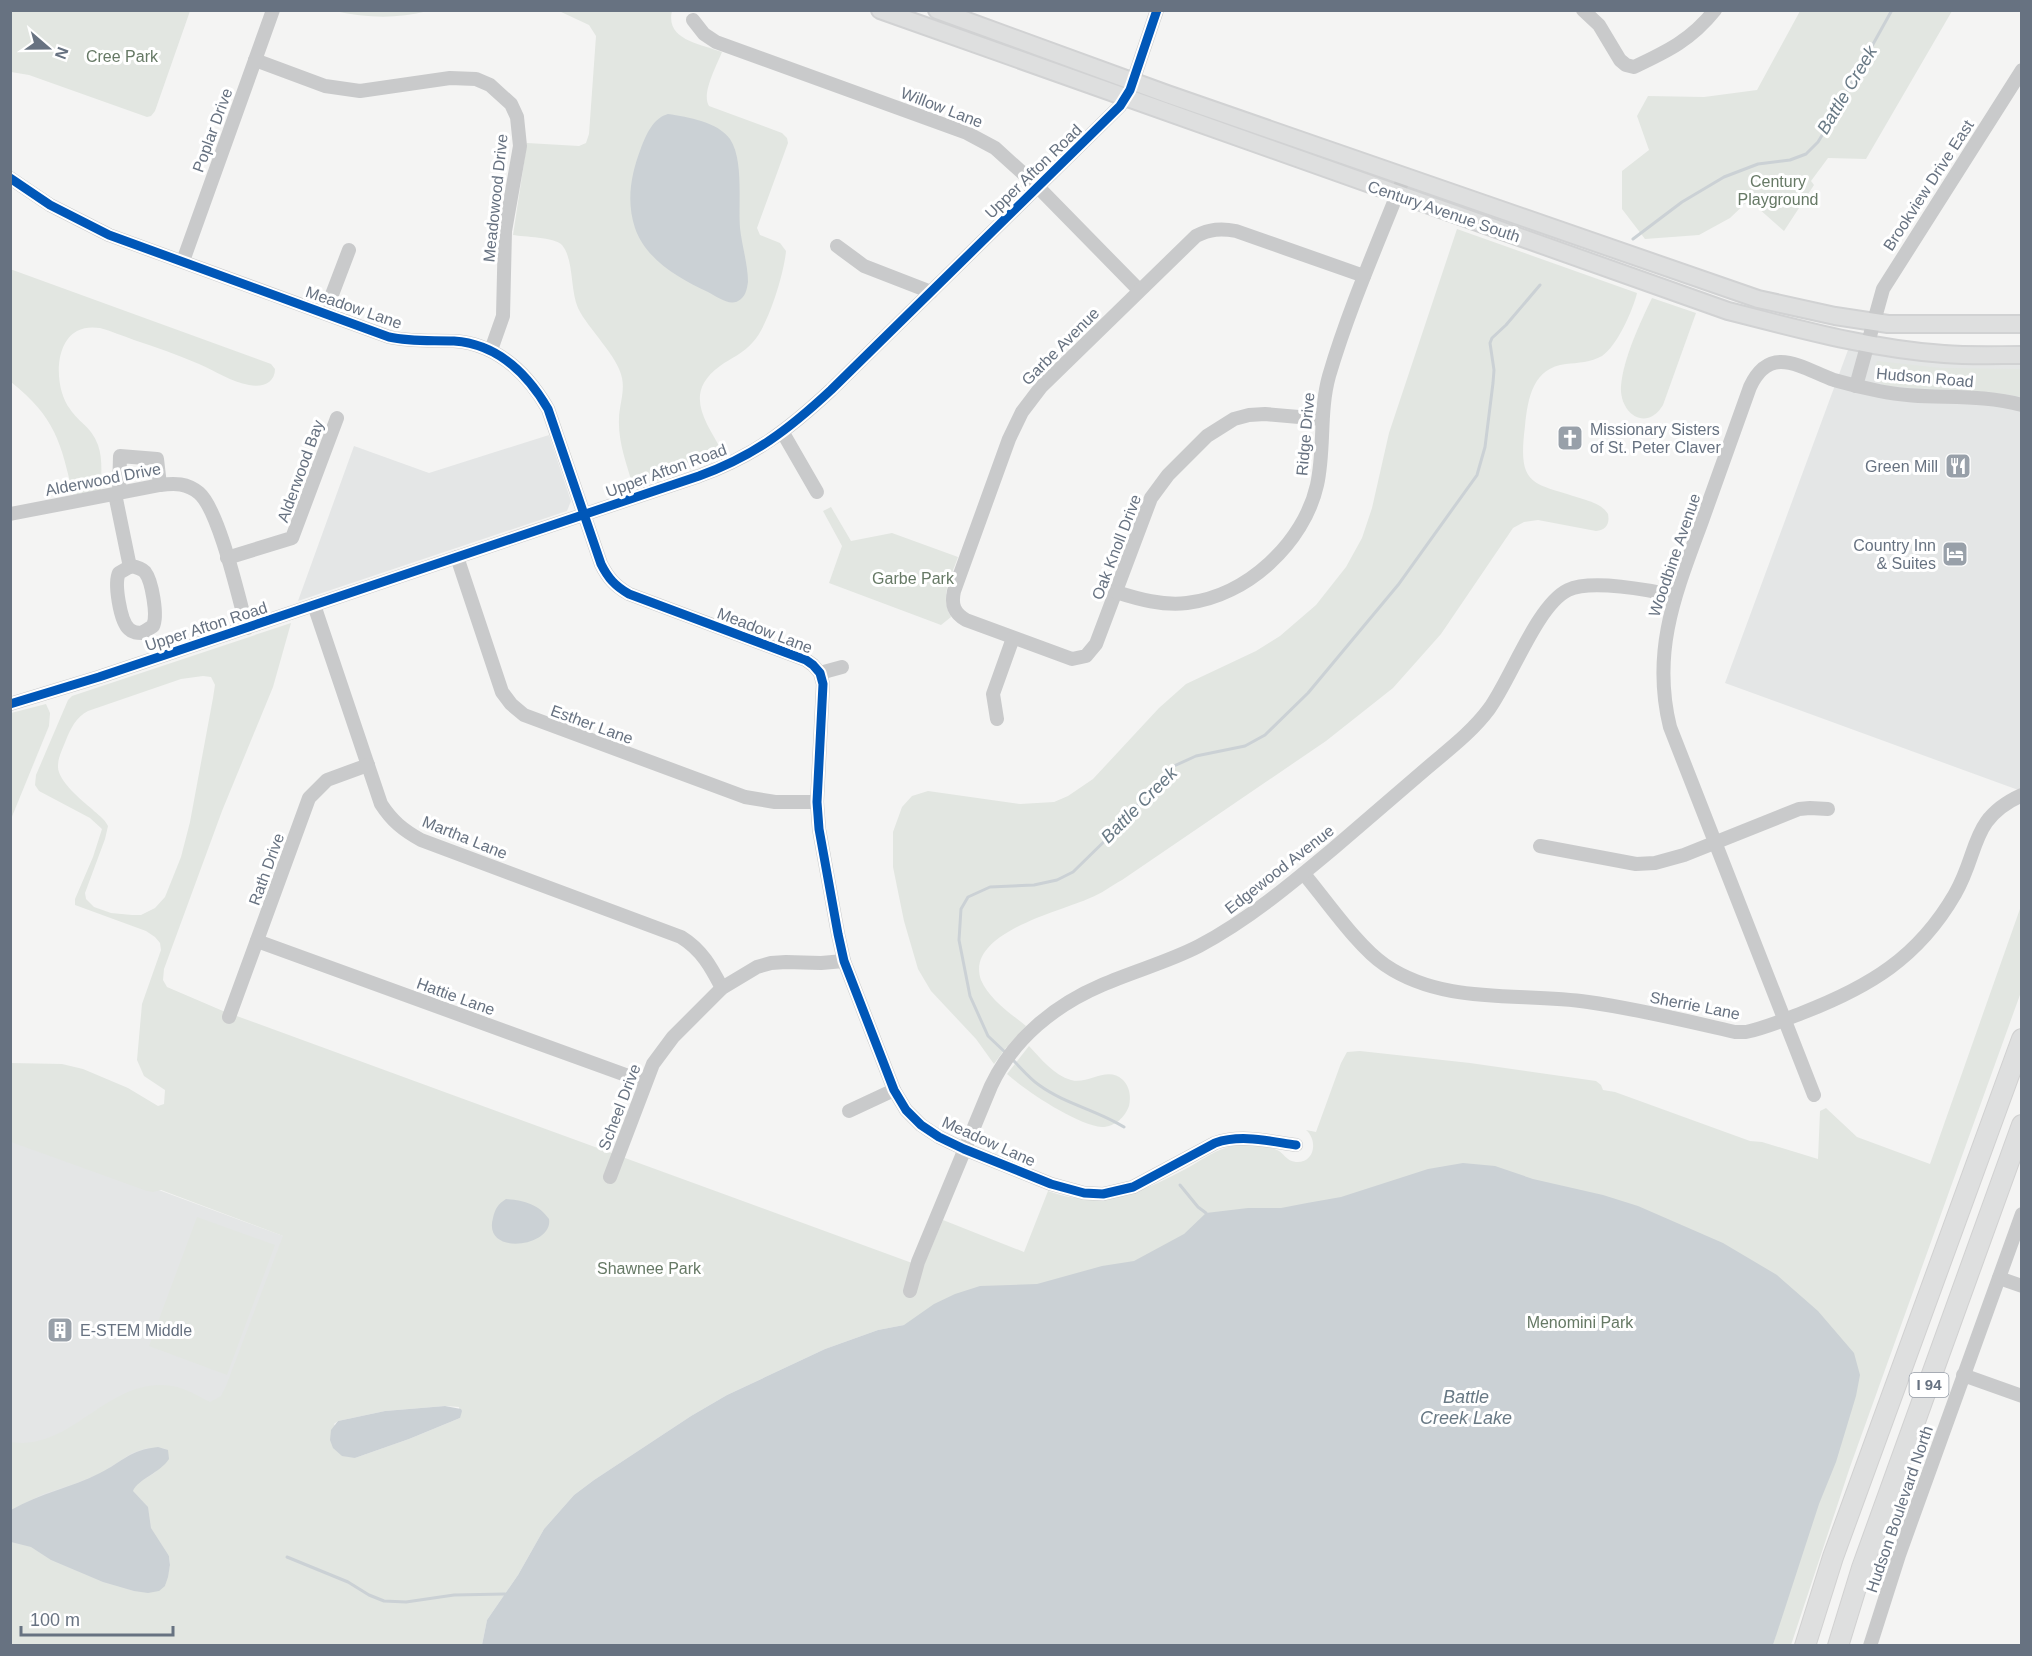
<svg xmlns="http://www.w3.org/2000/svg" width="2032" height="1656" viewBox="0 0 2032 1656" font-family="Arial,sans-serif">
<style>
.built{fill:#e4e6e6}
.green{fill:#e2e6e1;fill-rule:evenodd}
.water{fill:#cbd1d5}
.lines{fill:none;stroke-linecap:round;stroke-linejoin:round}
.stream{stroke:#cbd1d5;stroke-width:3}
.major-casing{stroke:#d1d2d3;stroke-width:20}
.highway-casing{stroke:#d1d1d1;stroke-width:22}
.minor{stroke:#c9cacb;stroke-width:14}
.major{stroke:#dedfdf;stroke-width:16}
.highway{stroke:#dedfdf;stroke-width:20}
.cycleway-casing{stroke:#fff;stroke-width:13}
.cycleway{stroke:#0057b8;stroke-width:9}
.labels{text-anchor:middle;stroke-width:6;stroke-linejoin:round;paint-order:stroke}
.shield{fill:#fff;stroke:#959ca7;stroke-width:1.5}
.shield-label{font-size:15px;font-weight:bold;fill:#677281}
.park-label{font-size:16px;fill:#667965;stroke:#fff}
.street-label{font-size:16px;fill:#677281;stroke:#fff}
.poi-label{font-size:16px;fill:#677281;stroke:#fff;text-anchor:start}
.water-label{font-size:18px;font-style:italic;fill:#687985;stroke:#fff}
</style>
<rect width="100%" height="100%" fill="#f4f4f3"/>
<g class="built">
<polygon points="1846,347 2021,362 2021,791 1725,683 1848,350"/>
<polygon points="549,435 571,501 567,511 298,601 354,446 429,473"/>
<polygon points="10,1135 286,1237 141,1629 11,1581"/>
</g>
<g class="green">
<polygon points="10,11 11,10 190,11 155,111 151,116 147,117 29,75 11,72"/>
<path d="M 335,11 L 428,11 C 396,19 367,18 335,11 Z"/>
<path d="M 559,11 L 672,11 C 665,40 701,44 722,52 C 717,65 701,94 709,106 L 782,133 L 787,138 L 788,143 L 757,228 L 760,235 L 780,243 L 786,251 C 784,274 768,326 753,342 C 744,353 731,358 720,366 C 683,393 705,420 722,451 L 632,483 C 626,462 618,441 619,419 C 619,406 625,392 622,378 C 618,356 588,329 578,308 C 570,290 574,259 562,245 C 554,237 524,237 513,235 L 527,143 L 579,146 L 586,143 L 589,134 L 596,36 L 589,25 Z"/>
<polygon points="1800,11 1952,11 1866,159 1828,158 1811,181 1814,185 1784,231 1749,200 1730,218 1699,235 1645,239 1622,209 1622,171 1649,150 1637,116 1648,96 1704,97 1757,90"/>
<path d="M 1457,229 L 1637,293 C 1633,310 1617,346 1602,356 C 1591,362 1578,363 1566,364 C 1533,368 1528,397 1525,426 C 1517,489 1533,482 1586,500 C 1595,503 1603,506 1608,514 C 1610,524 1606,530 1596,531 L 1538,520 L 1524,522 L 1513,528 L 1441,634 L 1393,688 L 1326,741 L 1122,880 C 1111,886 1101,894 1090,898 C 1062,911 964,933 981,980 C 989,999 1010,1013 1026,1026 L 1005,1049 L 994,1064 L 976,1039 L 931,991 L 918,969 L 904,921 L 893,867 L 893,832 L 902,807 L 912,796 L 928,791 L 1020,804 L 1054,802 L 1068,796 L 1093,779 L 1159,708 L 1186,684 L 1256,651 L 1280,636 L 1316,605 L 1346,567 L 1362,538 L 1372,508 L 1389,433 Z"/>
<path d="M 10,269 L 271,364 L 275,369 C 275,383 262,388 249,385 C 232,382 215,371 199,364 C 178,355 156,347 134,340 C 123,336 111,331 100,328 C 93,327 84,327 77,331 C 53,344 55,390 70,409 C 80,424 91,426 98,445 C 103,459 101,475 101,490 L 73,495 C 61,442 55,417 11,382 Z"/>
<path d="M 1652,298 L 1696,313 L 1663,405 C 1646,433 1619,413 1621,386 C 1623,359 1640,323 1652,298 Z"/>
<path d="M 1877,361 L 1941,368 L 2021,369 L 2021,397 C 1976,387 1930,392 1884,385 C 1874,380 1873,370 1877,361 Z"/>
<polygon points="724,454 725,456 634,489 633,486"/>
<path d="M 831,507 L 851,541 L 892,533 L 958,557 C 951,577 939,597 951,617 L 941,625 L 829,583 L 842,546 L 823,511 Z"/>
<path d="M 291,623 L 273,687 L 222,811 L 164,969 L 163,980 L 167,987 L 223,1011 L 923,1267 L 943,1220 L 1024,1252 L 1048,1191 C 1104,1211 1142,1192 1191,1166 C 1203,1159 1217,1149 1232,1146 C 1244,1143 1265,1145 1277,1150 C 1284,1153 1286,1161 1296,1162 C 1315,1163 1318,1140 1306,1130 L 1316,1132 L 1341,1063 L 1347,1052 L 1360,1051 L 1470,1063 L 1596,1081 L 1601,1085 L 1603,1090 L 1615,1092 L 1750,1141 L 1762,1142 L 1818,1159 L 1820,1111 L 1826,1108 L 1857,1137 L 1930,1164 L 2021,906 L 2021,992 L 1850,1467 L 1791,1645 L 1773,1645 L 1776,1635 L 904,1325 L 878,1330 L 825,1349 L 727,1395 L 691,1416 L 594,1480 L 574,1495 L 544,1529 L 518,1575 L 487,1620 L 482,1645 L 11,1645 L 10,1542 L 31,1547 L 51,1560 L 103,1582 L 134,1591 L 165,1586 L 170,1565 L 169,1556 L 151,1528 L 148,1507 L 133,1491 L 136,1484 L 155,1473 L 165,1448 L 147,1448 L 132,1453 L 101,1473 L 77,1483 L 43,1494 L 11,1510 L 11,1442 C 72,1452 108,1376 172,1386 C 185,1388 198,1396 210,1402 L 221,1396 L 226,1386 L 283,1236 L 161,1190 L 153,1192 L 147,1191 L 11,1142 L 11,1063 L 62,1064 L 83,1069 L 128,1088 L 158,1106 L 164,1104 L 165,1090 L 144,1076 L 137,1060 L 142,1004 L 161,950 L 160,943 L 155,937 L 146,931 L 75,905 L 75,899 L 93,857 L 102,829 L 90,818 L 39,791 L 35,785 L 36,775 L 68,700 L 72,696 ZM 203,676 L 211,677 L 215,685 L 213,698 L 190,822 L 181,857 L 165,897 L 155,908 L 141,915 L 132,915 L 111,913 L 94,907 L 86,899 L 85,893 L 105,839 L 108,826 C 104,818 98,815 92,809 C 82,801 57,780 58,766 C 58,757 63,748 66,740 C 71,728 76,717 88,711 L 181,679 ZM 445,1406 L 459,1407 L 460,1418 L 409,1439 L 355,1458 L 334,1424 L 338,1421 L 385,1411 Z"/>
<polygon points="46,704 50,713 49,726 11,819 11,713"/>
<path d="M 1029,1046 C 1041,1059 1054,1075 1071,1080 C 1089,1085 1107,1065 1123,1080 C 1130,1087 1131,1097 1129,1106 C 1125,1117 1115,1127 1102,1127 C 1077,1125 1026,1091 1007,1074 Z"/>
<polygon points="197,1217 275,1245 227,1375 149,1346"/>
</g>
<g class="water">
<path d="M 668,114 C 688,117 718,122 730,139 C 744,160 738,203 740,228 C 742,246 748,265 748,282 C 747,288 746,295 741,299 C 731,308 718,297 708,292 C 680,279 646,260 635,228 C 626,201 631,174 641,148 C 646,135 653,118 668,114 Z"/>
<polygon points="1463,1163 1495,1166 1533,1179 1603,1195 1638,1206 1723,1243 1777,1275 1818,1311 1854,1353 1860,1375 1856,1396 1836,1462 1819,1504 1773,1645 482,1645 487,1620 518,1575 544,1529 574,1495 594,1480 691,1416 727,1395 825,1349 878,1330 904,1325 934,1304 955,1294 980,1286 1037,1284 1102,1266 1134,1261 1184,1234 1206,1213 1248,1208 1281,1208 1307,1203 1341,1197 1428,1169"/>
<path d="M 506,1199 C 523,1200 539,1204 549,1219 C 554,1247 482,1257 493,1218 C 495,1209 498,1204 506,1199 Z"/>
<polygon points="445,1406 461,1409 462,1411 460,1418 409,1439 355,1458 342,1456 333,1448 330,1440 331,1430 338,1421 385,1411"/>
<path d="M 158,1447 L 168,1450 L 169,1459 C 160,1473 138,1479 133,1491 L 148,1507 L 151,1528 L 169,1556 L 170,1565 L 168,1577 L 165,1586 L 159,1591 L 148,1593 L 134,1591 L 103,1582 L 51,1560 L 31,1547 L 11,1542 L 11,1510 C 40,1493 71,1488 100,1473 C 124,1461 129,1450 158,1447 Z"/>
</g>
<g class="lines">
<g class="stream">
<polyline points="1633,239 1682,202 1724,177 1758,164 1790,160 1806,154 1818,142 1827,127 1892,10"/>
<polyline points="1007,1054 988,1036 970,996 959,940 961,909 968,897 990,887 1034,885 1057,880 1073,872 1121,825 1157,782 1174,766 1196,756 1245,746 1265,735 1308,693 1398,585 1477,475 1485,447 1493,383 1494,370 1490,343 1492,338 1506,325 1540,285"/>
<path d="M 1012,1059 C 1020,1067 1029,1078 1039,1085 C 1065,1104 1097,1110 1124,1127"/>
<polyline points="1180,1185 1198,1207 1206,1213"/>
<polyline points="287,1557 348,1582 369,1595 384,1601 406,1602 454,1595 505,1594"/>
</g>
<g class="major-casing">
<g id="major">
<path d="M 880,10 L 1728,311 C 1799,329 1871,349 1944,354 C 1969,356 1996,355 2022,355"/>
<polyline points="937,10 1167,94 1758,299 1835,316 1888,324 2022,324"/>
</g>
</g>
<g class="highway-casing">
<g id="highway">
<polyline points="1805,1646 1833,1557 2022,1039"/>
<polyline points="1838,1646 1862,1568 2022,1125"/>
</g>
</g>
<g class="minor">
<path d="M 1583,10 L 1599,25 L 1620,60 L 1626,65 L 1634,67 C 1668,51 1691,40 1715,10"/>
<polyline points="693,20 704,34 716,42 967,133 995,148 1038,187 1139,290"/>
<polyline points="255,60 325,86 360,91 450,78 476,79 490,85 511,104 517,117 520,146 505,231 503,316 491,350"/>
<path d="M 10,178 L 50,205 L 109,235 L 389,337 C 411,342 432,340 454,341 C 498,344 527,373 548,409 L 601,564 C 608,578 615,586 629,594 L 806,660 L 813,665 L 820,673 L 823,684 L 817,802 L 819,829 L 838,934 L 844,961 L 894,1090 L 906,1110 L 921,1125 L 939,1137 L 964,1149 L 1051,1184 L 1084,1193 L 1103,1194 L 1133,1187 L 1215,1143 C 1241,1134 1268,1141 1296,1145"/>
<polyline points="837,246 864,266 931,292"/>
<polyline points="183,261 273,10"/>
<polyline points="325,313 349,250"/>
<polyline points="1856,386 1883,289 2022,70"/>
<path d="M 1322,419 L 1265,414 L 1249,415 L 1234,419 L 1207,436 L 1168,475 L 1151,498 L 1096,644 L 1086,656 L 1072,659 L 966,620 C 954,613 951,605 954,591 L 1009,439 L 1022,412 L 1041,387 L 1196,236 C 1210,229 1221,228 1236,231 L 1364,276"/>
<polyline points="783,433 817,492"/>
<polyline points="119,493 120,456 157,459 160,485"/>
<polyline points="115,494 130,567"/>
<path d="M 10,514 L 160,485 C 175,483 187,483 199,493 C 219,510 239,599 247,628"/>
<polyline points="457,557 502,692 511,704 524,715 745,797 775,802 817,802"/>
<polyline points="227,558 292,538 337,418"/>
<path d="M 131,566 C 137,567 141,568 145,572 C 152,581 158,616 153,626 L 142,633 C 137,633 133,633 129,629 C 120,621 114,583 119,573 Z"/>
<path d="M 1116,592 C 1138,599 1163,606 1187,603 C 1247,596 1304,543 1317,485 C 1325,449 1319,412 1329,376 C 1349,308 1378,243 1404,177"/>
<path d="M 314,605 L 381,804 C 392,821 403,830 421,840 L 681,937 C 702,950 711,967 722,988"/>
<polyline points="820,673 842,667"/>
<path d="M 10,704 L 99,677 L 699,476 C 754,456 788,430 831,390 L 1120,106 L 1130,90 L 1157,10"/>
<polyline points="997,719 993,694 1013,638"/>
<polyline points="1540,846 1636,864 1655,863 1684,855 1799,809 1810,808 1828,809"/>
<path d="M 1304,874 C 1326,900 1358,947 1385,965 C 1445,1006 1521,992 1588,1002 C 1638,1009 1687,1021 1735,1032 L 1746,1032 C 1765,1028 1784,1020 1802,1013 C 1869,987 1918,958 1955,894 C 1980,851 1969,819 2022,795"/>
<polyline points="257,941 645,1082"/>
<polyline points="229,1017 309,798 327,780 368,765"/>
<path d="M 1814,1095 L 1670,727 C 1651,650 1676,592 1702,521 C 1718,476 1734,432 1750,387 C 1756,374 1765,362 1781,362 C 1798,362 1817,374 1834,380 C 1848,384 1864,388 1879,391 C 1926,401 1975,392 2022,405"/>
<polyline points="849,1111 894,1090"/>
<polyline points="610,1177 653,1064 673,1037 722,988 757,967 771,963 786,962 821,963 844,961"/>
<polyline points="1999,1278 2022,1286"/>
<path d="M 910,1291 L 918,1262 L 991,1086 C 1013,1039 1055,1005 1102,985 C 1134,971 1168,962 1199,946 C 1248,920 1291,884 1334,848 C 1365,821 1396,795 1427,768 C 1448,750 1472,732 1489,709 C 1511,679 1537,605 1568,590 C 1591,579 1650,590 1675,596"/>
<polyline points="1963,1375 2022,1396"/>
<polyline points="1870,1646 1899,1555 2022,1214"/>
</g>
<use href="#major" class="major"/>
<use href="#highway" class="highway"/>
<g class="cycleway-casing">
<g id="cycleway">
<path d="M 10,178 L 50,205 L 109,235 L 389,337 C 411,342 432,340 454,341 C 498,344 527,373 548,409 L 601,564 C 608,578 615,586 629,594 L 806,660 L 813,665 L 820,673 L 823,684 L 817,802 L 819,829 L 838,934 L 844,961 L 894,1090 L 906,1110 L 921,1125 L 939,1137 L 964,1149 L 1051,1184 L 1084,1193 L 1103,1194 L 1133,1187 L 1215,1143 C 1241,1134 1268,1141 1296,1145"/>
<path d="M 10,704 L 99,677 L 699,476 C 754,456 788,430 831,390 L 1120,106 L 1130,90 L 1157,10"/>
</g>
</g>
<use href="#cycleway" class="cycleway"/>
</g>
<defs>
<g id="church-square" transform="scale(1.35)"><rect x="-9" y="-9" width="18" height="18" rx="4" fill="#98a0a9" stroke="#fff"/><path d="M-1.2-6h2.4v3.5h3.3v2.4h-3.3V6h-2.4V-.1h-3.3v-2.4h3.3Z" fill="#fff"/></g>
<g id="restaurant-square" transform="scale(1.35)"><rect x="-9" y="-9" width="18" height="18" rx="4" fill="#98a0a9" stroke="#fff"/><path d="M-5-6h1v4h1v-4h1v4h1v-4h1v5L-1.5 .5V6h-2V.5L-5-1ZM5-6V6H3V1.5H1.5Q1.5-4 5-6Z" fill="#fff"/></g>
<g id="hotel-square" transform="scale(1.35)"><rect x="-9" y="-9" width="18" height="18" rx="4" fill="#98a0a9" stroke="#fff"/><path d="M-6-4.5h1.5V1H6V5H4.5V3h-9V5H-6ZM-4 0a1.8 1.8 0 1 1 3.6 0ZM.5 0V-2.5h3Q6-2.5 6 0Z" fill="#fff"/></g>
<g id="building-square" transform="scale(1.35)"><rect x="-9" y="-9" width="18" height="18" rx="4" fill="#98a0a9" stroke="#fff"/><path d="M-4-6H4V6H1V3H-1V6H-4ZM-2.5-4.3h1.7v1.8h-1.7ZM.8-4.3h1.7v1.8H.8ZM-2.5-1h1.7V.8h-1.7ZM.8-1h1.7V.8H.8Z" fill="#fff"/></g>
</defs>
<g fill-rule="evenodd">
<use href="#church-square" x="1570" y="438"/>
<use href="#restaurant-square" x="1958" y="466"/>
<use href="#hotel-square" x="1955" y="554"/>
<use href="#building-square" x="60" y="1330"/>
</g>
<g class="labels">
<rect class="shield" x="1909.5" y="1373" width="39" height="24" rx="4.5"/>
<g class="shield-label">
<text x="1929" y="1390">I 94</text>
</g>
<g class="park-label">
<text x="122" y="62">Cree Park</text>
<text x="1778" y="187">Century<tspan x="1778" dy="18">Playground</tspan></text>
<text x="913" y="584">Garbe Park</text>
<text x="649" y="1274">Shawnee Park</text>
<text x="1580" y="1328">Menomini Park</text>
</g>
<g class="street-label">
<text transform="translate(942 107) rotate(21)" y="6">Willow Lane</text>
<text transform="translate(212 130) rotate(-70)" y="6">Poplar Drive</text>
<text transform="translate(1033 171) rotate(-44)" y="6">Upper Afton Road</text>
<text transform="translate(1928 185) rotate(-57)" y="6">Brookview Drive East</text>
<text transform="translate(495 198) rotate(-84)" y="6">Meadowood Drive</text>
<text transform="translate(1444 211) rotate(19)" y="6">Century Avenue South</text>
<text transform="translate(354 307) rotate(19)" y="6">Meadow Lane</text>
<text transform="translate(1060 346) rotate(-45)" y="6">Garbe Avenue</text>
<text transform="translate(1925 377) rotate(5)" y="6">Hudson Road</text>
<text transform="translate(1305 434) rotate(-85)" y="6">Ridge Drive</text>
<text transform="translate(666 470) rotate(-20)" y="6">Upper Afton Road</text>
<text transform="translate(300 471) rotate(-70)" y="6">Alderwood Bay</text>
<text transform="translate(103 479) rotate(-11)" y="6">Alderwood Drive</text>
<text transform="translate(1116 547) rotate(-69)" y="6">Oak Knoll Drive</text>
<text transform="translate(1674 555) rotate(-71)" y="6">Woodbine Avenue</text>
<text transform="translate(206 626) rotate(-18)" y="6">Upper Afton Road</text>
<text transform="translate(765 630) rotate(21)" y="6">Meadow Lane</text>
<text transform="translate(592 724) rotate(20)" y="6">Esther Lane</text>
<text transform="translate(465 837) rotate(22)" y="6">Martha Lane</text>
<text transform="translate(266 869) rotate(-70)" y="6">Rath Drive</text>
<text transform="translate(1279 869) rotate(-38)" y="6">Edgewood Avenue</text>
<text transform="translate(456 996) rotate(20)" y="6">Hattie Lane</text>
<text transform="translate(1695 1005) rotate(11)" y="6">Sherrie Lane</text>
<text transform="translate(619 1107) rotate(-69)" y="6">Scheel Drive</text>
<text transform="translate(989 1141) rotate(24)" y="6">Meadow Lane</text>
<text transform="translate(1899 1509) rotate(-71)" y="6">Hudson Boulevard North</text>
</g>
<g class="poi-label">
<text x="1590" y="435">Missionary Sisters<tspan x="1590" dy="18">of St. Peter Claver</tspan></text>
<text x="1938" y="472" text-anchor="end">Green Mill</text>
<text x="1936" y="551" text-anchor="end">Country Inn<tspan x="1936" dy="18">&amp; Suites</tspan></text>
<text x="80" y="1336">E-STEM Middle</text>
</g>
<g class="water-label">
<text transform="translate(1847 90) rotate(-59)" y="6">Battle Creek</text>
<text transform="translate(1139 805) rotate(-45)" y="6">Battle Creek</text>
<text x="1466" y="1403">Battle<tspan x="1466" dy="21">Creek Lake</tspan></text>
</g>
</g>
<rect width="2032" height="1656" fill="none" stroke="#677281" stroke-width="24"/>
<g transform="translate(48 48) rotate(110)" stroke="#ffffff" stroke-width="4.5" paint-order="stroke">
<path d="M0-4.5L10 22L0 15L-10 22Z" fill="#677281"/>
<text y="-9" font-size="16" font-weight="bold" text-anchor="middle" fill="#677281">N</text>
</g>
<path d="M21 1626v9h152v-9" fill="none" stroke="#677281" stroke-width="3"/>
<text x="30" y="1626" font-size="18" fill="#677281" stroke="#ffffff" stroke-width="4.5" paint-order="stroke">100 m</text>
</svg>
